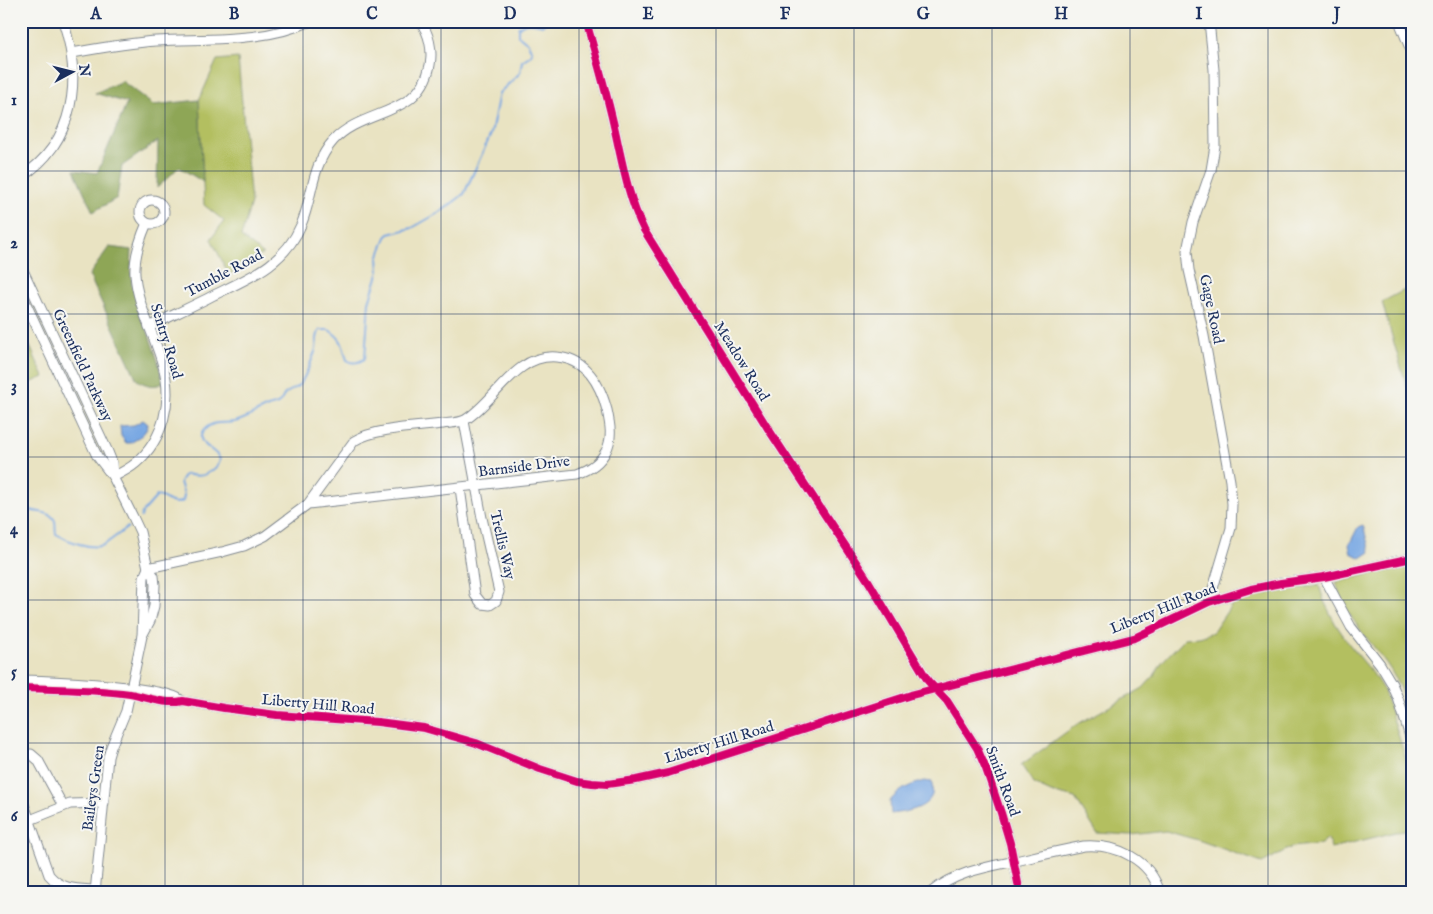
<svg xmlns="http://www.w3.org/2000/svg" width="1433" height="914" viewBox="0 0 1433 914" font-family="'IM FELL English',serif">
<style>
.green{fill:#b3bf60;stroke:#67775f}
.forest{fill:#8ea656;stroke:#546a5a}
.water{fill:#79a8e3;stroke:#4a6ca0}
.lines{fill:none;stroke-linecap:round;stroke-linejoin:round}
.stream{stroke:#79a8e3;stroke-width:2}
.minor-casing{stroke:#828990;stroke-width:11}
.minor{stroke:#fff;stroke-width:9}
.cycleway-casing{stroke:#f6f6f2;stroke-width:11}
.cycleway{stroke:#d6006c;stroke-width:8}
.grid{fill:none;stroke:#1b2f5e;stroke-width:1;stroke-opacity:0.55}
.labels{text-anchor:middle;stroke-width:4;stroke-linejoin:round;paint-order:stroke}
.street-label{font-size:15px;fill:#1b2f5e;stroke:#f6f6f2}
.neatline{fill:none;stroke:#1b2f5e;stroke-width:2}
.grid-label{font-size:16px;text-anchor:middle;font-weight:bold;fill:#1b2f5e}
</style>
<rect width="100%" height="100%" fill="#f6f6f2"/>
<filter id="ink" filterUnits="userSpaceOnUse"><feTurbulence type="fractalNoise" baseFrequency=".02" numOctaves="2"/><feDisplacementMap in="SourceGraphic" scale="10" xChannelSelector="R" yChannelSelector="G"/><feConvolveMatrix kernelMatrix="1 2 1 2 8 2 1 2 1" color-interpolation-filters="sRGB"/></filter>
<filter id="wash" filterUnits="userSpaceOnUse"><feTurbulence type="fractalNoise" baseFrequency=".0096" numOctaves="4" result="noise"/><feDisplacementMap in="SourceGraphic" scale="20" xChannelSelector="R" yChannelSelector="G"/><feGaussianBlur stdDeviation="1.12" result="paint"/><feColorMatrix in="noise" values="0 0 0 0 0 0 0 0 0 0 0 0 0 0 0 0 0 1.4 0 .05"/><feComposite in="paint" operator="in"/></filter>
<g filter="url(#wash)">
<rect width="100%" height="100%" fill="#e9e3c2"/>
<g class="green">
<polygon points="238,58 251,203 241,237 263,254 229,275 211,239 224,221 204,205 199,100 217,60"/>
<polygon points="1412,286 1412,405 1382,302"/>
<polygon points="21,327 44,377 21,387"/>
<path d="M 1412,564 L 1412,723 C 1405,702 1399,681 1386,663 C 1367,636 1344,616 1336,582 Z"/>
<polygon points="1319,585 1324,601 1335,623 1349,644 1372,672 1384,691 1412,777 1412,828 1331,848 1328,838 1321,844 1292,847 1262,863 1201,841 1166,831 1131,835 1097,833 1075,798 1051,792 1034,784 1021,765 1076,725 1143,688 1154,676 1162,662 1185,638 1199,637 1213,632 1234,601 1254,595"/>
</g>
<g class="forest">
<polygon points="122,81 153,105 199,100 203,182 179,167 157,188 158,141 122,166 117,198 93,212 74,170 97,173 127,103 95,93"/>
<path d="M 109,247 L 132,250 L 131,269 L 132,285 L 158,361 L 163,383 C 154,388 145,385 137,380 L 89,275 Z"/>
</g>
<g class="water">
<path d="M 143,420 L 148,424 C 147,433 138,438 131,443 L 126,443 L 121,436 L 120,426 L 134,425 Z"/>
<polygon points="1363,525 1370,552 1361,558 1351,553 1349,545 1358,527"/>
<path d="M 924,781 L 932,782 C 932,786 933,792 932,795 C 926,810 904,812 891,814 L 890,801 C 900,789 910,785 924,781 Z"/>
</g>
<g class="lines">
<g class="stream">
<path d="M 21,483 L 25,485 L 27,504 L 30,510 C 38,513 51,511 55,521 C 56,525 55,530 56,534 C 68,541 90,550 104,545 L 128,527"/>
<path d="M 141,517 L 142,513 L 157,496 C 167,497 171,507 183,501 L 184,495 L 180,482 L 184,475 C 191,474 199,478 206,474 C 246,452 185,450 205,429 C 214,420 223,424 234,422 C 246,420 257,411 268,407 C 271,406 277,405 279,403 C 282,401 282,397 285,394 C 289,391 294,389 298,386 C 305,380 311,361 315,352 C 318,344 315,337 320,330 L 329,330 C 344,340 342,345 347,360 C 352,364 360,363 365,358 L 369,302 L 379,271 L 378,258 L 386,237 L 389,234 L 412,228 L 442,211 L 464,194 L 491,134 L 499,93 L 520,73 L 522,61 L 531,55 L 532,52 L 528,43 L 518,35 L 518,28 C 526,20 532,23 543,25 L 548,21"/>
</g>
</g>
</g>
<g filter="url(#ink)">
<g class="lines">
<g class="minor-casing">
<g id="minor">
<path d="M 586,21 C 596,56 606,91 614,126 C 622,161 628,198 644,230 L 767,427 L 869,582 L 928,681 L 947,701 L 977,748 L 986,769 L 1001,813 L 1010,843 L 1020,893"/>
<polyline points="1209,21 1214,70 1215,146 1211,170 1193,222 1187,251 1189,270 1204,336 1230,481 1232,504 1231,528 1209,602"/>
<polyline points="1399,21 1412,53"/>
<path d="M 72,53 C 100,48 127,43 156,41 C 207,38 263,43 311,21"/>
<path d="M 21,177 C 76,142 82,78 63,21"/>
<circle cx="152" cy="212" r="12"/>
<polyline points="21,266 108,452 112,462 113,477"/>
<polyline points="21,293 97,456 113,477 133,517 140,532 148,568 154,576 155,585 154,606 150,621 142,636"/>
<path d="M 149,327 C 171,316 193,306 214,295 C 249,278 285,264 301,225 C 313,197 311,166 333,141 C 362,108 420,118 430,65 C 433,50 429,33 420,21"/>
<path d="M 113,477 C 121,473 129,469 136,463 C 164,439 173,400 163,366 C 155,335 137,306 135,274 C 134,256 140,239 147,223"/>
<polyline points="460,488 475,595 482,604 490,605 496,601 499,592 482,518 464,421"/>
<path d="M 148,568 L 222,552 L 244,546 L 265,536 L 308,504 L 354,441 C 374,428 418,427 443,424 C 450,423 459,423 465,420 C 496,401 515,354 556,357 C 587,359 600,384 607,410 C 610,424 613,438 606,451 C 600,463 589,470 577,474 L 308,504"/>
<polyline points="1324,577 1351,627 1380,664 1392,684 1398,698 1412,743"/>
<path d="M 21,680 C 65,681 109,683 152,691 C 161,693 173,694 181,700"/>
<path d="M 21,688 C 57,689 94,689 130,694 C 147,697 166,705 183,701 L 224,708 L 277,715 L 378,722 L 424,728 L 476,743 L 540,769 L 577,781 L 592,783 L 607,784 L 636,780 L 668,773 L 911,695 L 1134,638 L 1209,602 L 1251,589 L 1281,583 L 1324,577 L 1412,558"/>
<polyline points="21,754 31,754 38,760 63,806"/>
<path d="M 21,796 L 49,875 C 62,890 77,889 95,890"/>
<polyline points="30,820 70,804 104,803"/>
<polyline points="95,893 108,757 111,747 126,711 133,679 142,636 144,577 148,568"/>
<path d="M 930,893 C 957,871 987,867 1020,860 C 1041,855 1063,850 1084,846 C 1117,844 1150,859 1160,893"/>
</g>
</g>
<use href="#minor" class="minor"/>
<g class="cycleway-casing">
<g id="cycleway">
<path d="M 586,21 C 596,56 606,91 614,126 C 622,161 628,198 644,230 L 767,427 L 869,582 L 928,681 L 947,701 L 977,748 L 986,769 L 1001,813 L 1010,843 L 1020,893"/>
<path d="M 21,688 C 57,689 94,689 130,694 C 147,697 166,705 183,701 L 224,708 L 277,715 L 378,722 L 424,728 L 476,743 L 540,769 L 577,781 L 592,783 L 607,784 L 636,780 L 668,773 L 911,695 L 1134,638 L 1209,602 L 1251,589 L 1281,583 L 1324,577 L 1412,558"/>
</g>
</g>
<use href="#cycleway" class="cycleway"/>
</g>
</g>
<path class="grid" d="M 165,21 L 165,893M 303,21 L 303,893M 441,21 L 441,893M 579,21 L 579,893M 716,21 L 716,893M 854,21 L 854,893M 992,21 L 992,893M 1130,21 L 1130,893M 1268,21 L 1268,893M 21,171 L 1412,171M 21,314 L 1412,314M 21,457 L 1412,457M 21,600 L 1412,600M 21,743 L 1412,743"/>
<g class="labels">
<g class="street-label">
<text transform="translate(224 273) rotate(-28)" y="5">Tumble Road</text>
<text transform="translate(1212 309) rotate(78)" y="5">Gage Road</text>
<text transform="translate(167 341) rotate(73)" y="5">Sentry Road</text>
<text transform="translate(742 361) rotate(58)" y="5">Meadow Road</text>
<text transform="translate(83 365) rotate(65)" y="5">Greenfield Parkway</text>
<text transform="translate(524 466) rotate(-7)" y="5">Barnside Drive</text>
<text transform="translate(503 545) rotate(77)" y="5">Trellis Way</text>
<text transform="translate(1163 608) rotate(-22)" y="5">Liberty Hill Road</text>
<text transform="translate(318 704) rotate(5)" y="5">Liberty Hill Road</text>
<text transform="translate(719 742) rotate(-17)" y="5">Liberty Hill Road</text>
<text transform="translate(1003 781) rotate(70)" y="5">Smith Road</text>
<text transform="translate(93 788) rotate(-82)" y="5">Baileys Green</text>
</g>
</g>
<rect width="1433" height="914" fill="none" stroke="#f6f6f2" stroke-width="55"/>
<g transform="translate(72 72) rotate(83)" stroke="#f6f6f2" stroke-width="4" paint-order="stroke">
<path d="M0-4L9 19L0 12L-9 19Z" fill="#1b2f5e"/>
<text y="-8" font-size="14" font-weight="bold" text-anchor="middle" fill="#1b2f5e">N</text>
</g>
<rect x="28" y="28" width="1378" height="858" class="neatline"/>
<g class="grid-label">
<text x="96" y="19">A</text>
<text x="234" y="19">B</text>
<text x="372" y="19">C</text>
<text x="510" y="19">D</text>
<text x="648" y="19">E</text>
<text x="785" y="19">F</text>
<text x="923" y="19">G</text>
<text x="1061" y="19">H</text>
<text x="1199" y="19">I</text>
<text x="1337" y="19">J</text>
<text x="14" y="105">1</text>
<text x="14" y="248">2</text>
<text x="14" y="391">3</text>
<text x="14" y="534">4</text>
<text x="14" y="677">5</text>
<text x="14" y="821">6</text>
</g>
</svg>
